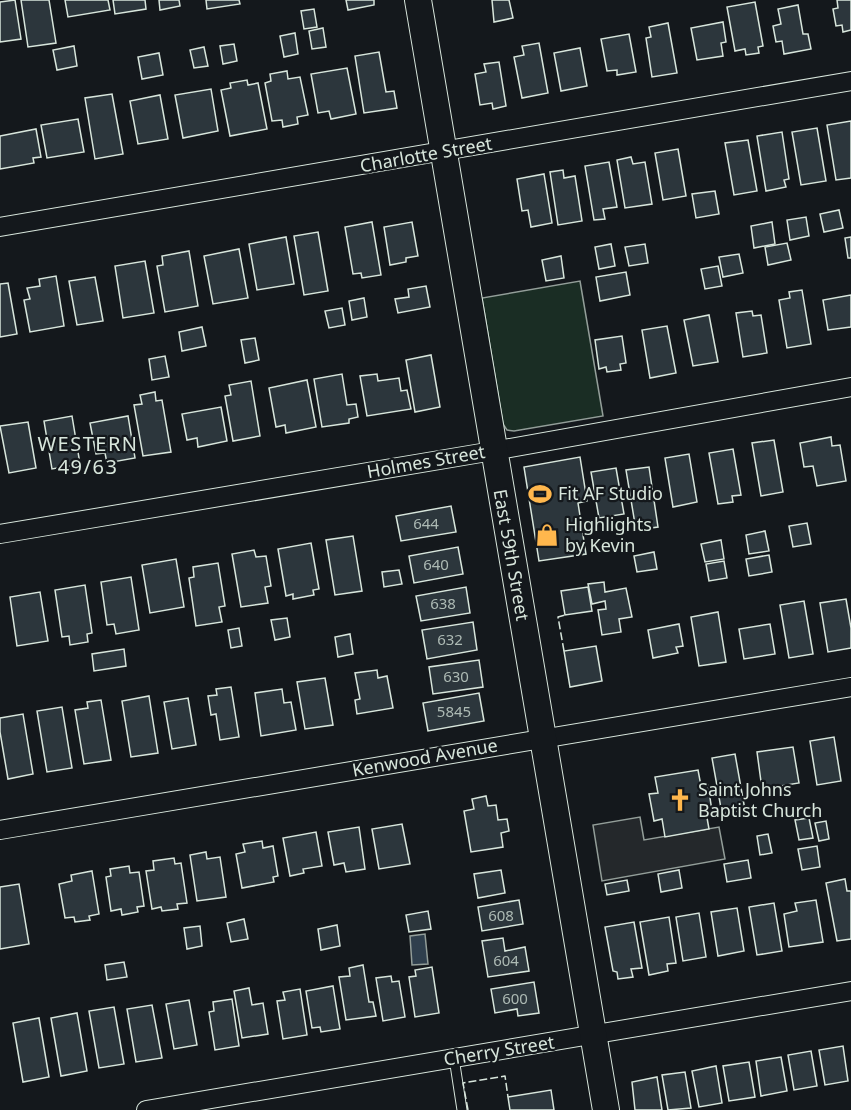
<svg xmlns="http://www.w3.org/2000/svg" width="851" height="1110" viewBox="0 0 851 1110" font-family="'Noto Sans',sans-serif">
<style>
.green{fill:#1a2d24;stroke:#939e99;stroke-width:1.5}
.parking{fill:#24282b;stroke:#939e99;stroke-width:1.5}
.water{fill:#2f3f4d;stroke:#939e99;stroke-width:1.5}
.building{fill:#2c363c;stroke:#d8e6dc;stroke-width:1.5}
.lines{fill:none;stroke-linecap:round;stroke-linejoin:round}
.lane-casing{stroke:#d8e6dc;stroke-width:11}
.street-casing{stroke:#d8e6dc;stroke-width:20}
.secondary-casing{stroke:#d8e6dc;stroke-width:28}
.lane{stroke:#14181c;stroke-width:9}
.street{stroke:#14181c;stroke-width:18}
.secondary{stroke:#14181c;stroke-width:26}
.fence{stroke:#d8e6dc;stroke-width:1.5;stroke-dasharray:8 3;stroke-linecap:butt}
.labels{text-anchor:middle;stroke-width:4.5;stroke-linejoin:round;paint-order:stroke}
.number-label{font-size:15px;fill:#adbab4}
.street-label{font-size:18px;fill:#d8e6dc;stroke:#14181c}
.poi-label{font-size:18px;fill:#d8e6dc;stroke:#14181c;text-anchor:start}
.neighbourhood-label{font-size:20px;letter-spacing:1.5px;fill:#d8e6dc;stroke:#14181c}
</style>
<rect width="100%" height="100%" fill="#14181c"/>
<polygon class="green" points="580,281 603,416 514,431 507,430 503,424 482,298"/>
<polygon class="parking" points="640,817 644,840 719,827 725,859 602,881 593,825"/>
<polygon class="water" points="425,934 428,964 412,965 410,936"/>
<g class="building">
<polygon points="15,0 21,39 0,42 0,2"/>
<polygon points="21,0 49,0 56,43 28,47"/>
<polygon points="65,0 108,0 110,10 68,17"/>
<polygon points="113,0 145,0 146,9 115,14"/>
<polygon points="159,0 179,0 180,6 160,10"/>
<polygon points="206,0 239,0 240,4 207,9"/>
<polygon points="346,0 374,0 374,5 348,10"/>
<polygon points="492,0 509,0 513,18 494,22"/>
<polygon points="837,0 851,0 851,30 843,32 842,25 836,26 833,9 838,8"/>
<polygon points="755,2 763,46 758,47 759,53 746,55 745,49 735,51 727,7"/>
<polygon points="798,5 803,34 808,34 811,49 784,54 782,41 776,42 773,26 781,24 778,9"/>
<polygon points="314,9 317,27 304,29 301,11"/>
<polygon points="723,22 726,42 721,43 723,56 697,60 691,28"/>
<polygon points="668,23 677,73 652,77 646,38 651,37 649,27"/>
<polygon points="323,28 326,47 312,49 309,31"/>
<polygon points="295,33 298,54 284,57 280,36"/>
<polygon points="629,34 636,72 617,75 617,70 607,71 601,39"/>
<polygon points="539,43 548,93 522,98 514,57 524,55 522,46"/>
<polygon points="234,44 237,61 223,64 220,46"/>
<polygon points="74,46 77,66 57,70 53,50"/>
<polygon points="204,47 208,66 194,68 190,50"/>
<polygon points="580,48 587,86 561,91 554,53"/>
<polygon points="379,52 386,92 394,91 397,108 364,113 355,56"/>
<polygon points="159,53 163,75 142,79 138,57"/>
<polygon points="499,62 506,106 493,109 492,103 480,105 475,74 486,72 484,64"/>
<polygon points="347,68 356,114 331,119 329,111 318,113 311,74"/>
<polygon points="287,71 288,79 300,77 308,115 297,117 298,124 283,127 282,120 272,121 265,83 271,81 270,74"/>
<polygon points="247,80 248,85 258,83 267,129 230,136 221,90 231,88 230,83"/>
<polygon points="211,89 218,131 183,138 175,95"/>
<polygon points="112,94 123,154 95,159 85,98"/>
<polygon points="160,95 168,139 138,144 130,101"/>
<polygon points="78,119 84,152 47,158 41,125"/>
<polygon points="851,121 851,178 836,180 827,125"/>
<polygon points="817,128 826,181 801,185 792,132"/>
<polygon points="36,129 41,157 33,158 34,163 0,169 0,136"/>
<polygon points="782,132 789,179 784,180 786,187 766,191 757,136"/>
<polygon points="748,140 757,191 734,195 725,143"/>
<polygon points="678,149 686,196 663,200 655,153"/>
<polygon points="631,157 633,164 645,162 652,204 625,208 617,160"/>
<polygon points="609,162 617,207 603,209 605,219 594,220 585,166"/>
<polygon points="563,170 564,178 575,176 582,221 558,225 550,172"/>
<polygon points="544,174 552,223 531,227 528,210 522,211 517,179"/>
<polygon points="715,191 719,214 696,218 692,194"/>
<polygon points="839,210 843,228 824,232 820,214"/>
<polygon points="806,217 809,236 790,240 787,220"/>
<polygon points="372,222 381,275 362,278 361,273 353,274 345,227"/>
<polygon points="412,222 418,256 406,258 406,262 390,265 384,227"/>
<polygon points="772,222 775,244 754,248 751,226"/>
<polygon points="318,232 328,291 304,295 294,236"/>
<polygon points="286,237 294,284 257,290 249,244"/>
<polygon points="851,237 851,258 848,258 845,238"/>
<polygon points="787,243 791,260 768,265 765,247"/>
<polygon points="611,244 615,266 599,269 595,247"/>
<polygon points="645,244 648,263 629,266 625,247"/>
<polygon points="239,249 248,298 213,304 204,256"/>
<polygon points="189,251 198,306 165,312 157,266 163,265 162,256"/>
<polygon points="739,254 743,273 723,277 719,257"/>
<polygon points="561,256 564,278 546,281 542,260"/>
<polygon points="145,261 154,313 123,318 115,266"/>
<polygon points="718,266 722,286 705,289 701,269"/>
<polygon points="626,272 630,295 600,301 596,277"/>
<polygon points="56,276 64,326 30,332 24,300 30,299 27,288 40,286 39,279"/>
<polygon points="95,277 103,321 77,325 69,281"/>
<polygon points="8,283 17,334 0,337 0,284"/>
<polygon points="426,286 430,307 398,313 395,299 409,297 408,289"/>
<polygon points="802,290 811,344 787,348 779,300 790,298 789,292"/>
<polygon points="851,295 851,327 828,330 823,300"/>
<polygon points="364,298 367,317 352,320 349,301"/>
<polygon points="342,308 345,325 329,328 325,311"/>
<polygon points="752,311 753,316 761,315 767,353 743,357 736,313"/>
<polygon points="709,315 718,362 693,366 684,320"/>
<polygon points="667,326 676,373 650,378 642,330"/>
<polygon points="202,327 206,346 182,351 179,332"/>
<polygon points="622,336 626,363 620,364 621,370 607,372 606,367 599,369 595,340"/>
<polygon points="255,338 259,360 245,363 241,340"/>
<polygon points="431,355 440,407 415,412 406,360"/>
<polygon points="165,356 169,377 152,380 149,359"/>
<polygon points="342,374 347,405 356,404 358,417 349,419 349,423 322,427 314,379"/>
<polygon points="377,374 378,381 399,378 401,391 407,390 411,409 367,416 360,376"/>
<polygon points="307,380 316,427 286,433 285,425 276,427 269,388"/>
<polygon points="251,381 260,436 233,441 225,396 231,395 229,385"/>
<polygon points="155,392 156,401 162,400 171,452 143,456 134,405 142,404 140,395"/>
<polygon points="221,407 227,441 198,447 197,438 187,440 182,414"/>
<polygon points="72,416 80,464 52,469 44,421"/>
<polygon points="128,416 135,458 107,463 105,453 96,454 90,423"/>
<polygon points="28,422 36,468 9,473 0,426"/>
<polygon points="831,437 832,446 840,445 846,481 817,486 813,466 804,467 800,443"/>
<polygon points="774,440 783,492 761,496 752,443"/>
<polygon points="733,449 741,495 732,496 733,502 718,504 709,453"/>
<polygon points="689,454 697,502 673,507 665,458"/>
<polygon points="580,457 587,501 578,503 586,554 539,561 524,467"/>
<polygon points="649,467 658,527 636,530 626,470"/>
<polygon points="616,468 624,514 599,518 591,472"/>
<polygon points="451,506 456,532 401,541 396,516"/>
<polygon points="807,523 811,544 793,547 789,526"/>
<polygon points="765,531 769,551 749,554 746,535"/>
<polygon points="353,536 362,591 335,595 326,540"/>
<polygon points="721,540 724,559 705,562 701,544"/>
<polygon points="311,543 319,589 313,590 314,595 293,599 293,594 286,596 278,549"/>
<polygon points="458,547 463,574 414,583 409,556"/>
<polygon points="254,550 256,557 266,556 271,586 265,587 268,603 241,607 232,554"/>
<polygon points="654,552 657,569 637,572 634,556"/>
<polygon points="769,555 772,572 749,576 746,559"/>
<polygon points="176,559 184,607 150,613 142,565"/>
<polygon points="724,561 727,578 709,581 706,564"/>
<polygon points="218,563 225,606 219,607 222,622 196,626 189,578 194,577 193,567"/>
<polygon points="399,570 402,584 384,587 382,572"/>
<polygon points="131,577 139,630 116,634 114,624 107,625 101,582"/>
<polygon points="604,582 605,592 626,588 632,617 619,619 621,632 602,635 598,610 606,609 605,601 592,604 588,584"/>
<polygon points="85,585 92,633 87,634 88,642 70,645 69,636 62,637 55,590"/>
<polygon points="466,587 470,613 421,621 416,596"/>
<polygon points="588,587 592,611 565,615 561,591"/>
<polygon points="40,592 48,641 17,646 10,597"/>
<polygon points="846,599 851,628 851,648 828,652 820,603"/>
<polygon points="804,601 813,654 789,658 780,605"/>
<polygon points="718,612 726,662 699,666 691,617"/>
<polygon points="287,618 290,637 275,640 271,620"/>
<polygon points="473,622 477,650 427,659 422,630"/>
<polygon points="679,624 683,646 676,647 678,653 653,658 648,630"/>
<polygon points="770,624 775,654 744,659 739,629"/>
<polygon points="239,628 242,646 231,648 228,630"/>
<polygon points="350,634 353,654 338,657 335,637"/>
<polygon points="596,646 602,681 570,687 564,651"/>
<polygon points="124,649 126,666 94,671 92,654"/>
<polygon points="479,660 483,687 433,694 429,667"/>
<polygon points="377,670 378,678 387,676 393,708 357,714 355,700 360,699 355,673"/>
<polygon points="325,678 333,725 305,729 297,682"/>
<polygon points="231,687 239,737 220,740 216,714 211,715 208,696 217,695 216,689"/>
<polygon points="282,689 284,703 291,702 296,730 261,736 255,693"/>
<polygon points="479,693 484,721 428,731 423,703"/>
<polygon points="149,696 158,753 131,757 122,701"/>
<polygon points="188,698 196,745 172,749 164,702"/>
<polygon points="101,700 111,760 84,764 75,710 88,708 87,702"/>
<polygon points="62,707 72,768 47,772 37,711"/>
<polygon points="23,714 33,774 8,779 0,732 0,718"/>
<polygon points="834,737 841,781 817,785 810,741"/>
<polygon points="793,747 799,783 762,789 757,752"/>
<polygon points="735,754 745,810 722,814 712,758"/>
<polygon points="698,770 701,786 708,785 712,811 706,812 709,829 665,837 662,819 654,821 649,794 658,793 655,777"/>
<polygon points="486,796 488,806 496,805 498,820 507,819 509,831 501,833 503,847 471,852 464,811 474,809 472,799"/>
<polygon points="809,818 813,838 799,840 795,820"/>
<polygon points="826,821 829,839 819,841 815,823"/>
<polygon points="402,824 410,864 379,869 372,829"/>
<polygon points="359,827 365,869 346,872 344,863 334,865 328,832"/>
<polygon points="316,832 322,866 303,869 304,873 290,876 283,838"/>
<polygon points="768,834 772,853 760,855 757,836"/>
<polygon points="262,841 263,848 273,846 278,876 273,877 274,882 242,888 236,854 245,852 243,844"/>
<polygon points="817,846 820,867 802,870 798,849"/>
<polygon points="206,852 207,859 220,857 226,897 197,901 190,855"/>
<polygon points="174,858 175,864 181,863 187,903 177,904 178,909 162,911 161,907 152,909 146,871 154,870 153,861"/>
<polygon points="748,860 751,878 727,882 724,864"/>
<polygon points="129,866 130,873 139,872 144,906 137,907 138,912 122,915 121,909 111,911 106,877 111,876 110,869"/>
<polygon points="501,870 505,893 478,898 474,874"/>
<polygon points="679,870 682,888 661,892 658,874"/>
<polygon points="92,871 99,914 89,916 90,920 75,922 74,917 65,918 59,884 72,881 71,875"/>
<polygon points="845,879 847,891 851,891 851,939 837,941 826,883"/>
<polygon points="627,880 629,891 607,895 605,884"/>
<polygon points="19,884 29,944 0,949 0,887"/>
<polygon points="519,900 523,924 482,931 478,907"/>
<polygon points="816,900 823,942 789,947 784,914 797,911 795,903"/>
<polygon points="774,903 782,951 757,955 749,907"/>
<polygon points="737,908 744,951 718,956 711,912"/>
<polygon points="428,911 431,929 409,932 406,915"/>
<polygon points="699,913 706,957 683,961 676,917"/>
<polygon points="669,917 676,963 667,964 668,971 649,975 640,922"/>
<polygon points="244,919 248,939 231,942 227,923"/>
<polygon points="634,922 642,968 631,969 633,977 618,979 617,972 613,971 605,927"/>
<polygon points="337,925 340,946 321,950 318,929"/>
<polygon points="200,926 202,946 187,949 184,928"/>
<polygon points="503,938 505,951 525,947 529,971 488,977 482,941"/>
<polygon points="124,962 127,977 107,980 105,965"/>
<polygon points="363,965 369,1002 373,1002 376,1016 346,1020 339,977 350,976 349,968"/>
<polygon points="432,967 439,1013 415,1017 409,977 416,976 415,970"/>
<polygon points="391,976 392,982 399,981 405,1017 383,1021 376,978"/>
<polygon points="534,982 539,1013 518,1016 517,1009 495,1013 491,989"/>
<polygon points="333,986 340,1029 321,1032 320,1027 312,1028 306,991"/>
<polygon points="249,988 252,1005 263,1003 268,1034 242,1038 234,991"/>
<polygon points="300,989 307,1035 283,1039 277,1001 285,1000 283,992"/>
<polygon points="232,999 239,1046 215,1050 209,1012 214,1011 213,1002"/>
<polygon points="189,1000 197,1045 174,1049 166,1004"/>
<polygon points="152,1005 162,1058 136,1062 127,1009"/>
<polygon points="114,1007 124,1064 99,1068 89,1011"/>
<polygon points="77,1013 87,1071 61,1076 51,1018"/>
<polygon points="39,1018 49,1077 23,1082 13,1023"/>
<polygon points="843,1046 848,1081 825,1085 819,1050"/>
<polygon points="811,1051 817,1086 794,1090 788,1055"/>
<polygon points="781,1057 787,1091 761,1096 756,1061"/>
<polygon points="749,1062 755,1097 729,1101 723,1066"/>
<polygon points="716,1066 722,1103 699,1107 692,1071"/>
<polygon points="685,1072 691,1108 668,1110 662,1075"/>
<polygon points="657,1077 662,1110 635,1110 632,1082"/>
<polygon points="551,1090 554,1110 510,1110 508,1097"/>
</g>
<g class="lines">
<g class="lane-casing">
<polyline id="lane" points="454,1058 462,1110"/>
</g>
<g class="street-casing">
<g id="street">
<polyline points="0,227 851,81"/>
<polyline points="0,534 493,451 851,387"/>
<polyline points="0,830 851,687"/>
<polyline points="146,1110 851,991"/>
</g>
</g>
<g class="secondary-casing">
<polyline id="secondary" points="418,0 606,1110"/>
</g>
<use href="#lane" class="lane"/>
<use href="#street" class="street"/>
<use href="#secondary" class="secondary"/>
<g class="fence">
<polyline points="564,651 558,617 565,615"/>
<polyline points="468,1110 463,1083 505,1076 508,1097"/>
</g>
</g>
<defs>
<g id="stadium-bare" transform="scale(1.8)"><path d="M0-5a6.5 5 0 1 0 0 10a6.5 5 0 1 0 0-10ZM-3.5-1.8h7v3.6h-7Z" fill="#ffb74d" stroke="#14181c" stroke-width="2.5" paint-order="stroke"/></g>
<g id="shop-bare" transform="scale(1.8)"><path d="M-5-2.5h2.3a2.7 3.5 0 0 1 5.4 0H5L5.5 6h-11ZM-1.5-2.5h3a1.5 2.3 0 0 0-3 0Z" fill="#ffb74d" stroke="#14181c" stroke-width="2.5" paint-order="stroke"/></g>
<g id="church-bare" transform="scale(1.8)"><path d="M-1.2-6h2.4v3.5h3.3v2.4h-3.3V6h-2.4V-.1h-3.3v-2.4h3.3Z" fill="#ffb74d" stroke="#14181c" stroke-width="2.5" paint-order="stroke"/></g>
</defs>
<g fill-rule="evenodd">
<use href="#stadium-bare" x="540" y="494"/>
<use href="#shop-bare" x="547" y="535"/>
<use href="#church-bare" x="680" y="800"/>
</g>
<g class="labels">
<g class="number-label">
<text x="426" y="529">644</text>
<text x="436" y="570">640</text>
<text x="443" y="609">638</text>
<text x="450" y="645">632</text>
<text x="456" y="682">630</text>
<text x="454" y="717">5845</text>
<text x="501" y="921">608</text>
<text x="506" y="966">604</text>
<text x="515" y="1004">600</text>
</g>
<g class="street-label">
<text transform="translate(426 155) rotate(-10)" y="6">Charlotte Street</text>
<text transform="translate(426 462) rotate(-10)" y="6">Holmes Street</text>
<text transform="translate(511 555) rotate(80)" y="6">East 59th Street</text>
<text transform="translate(425 758) rotate(-10)" y="6">Kenwood Avenue</text>
<text transform="translate(499 1051) rotate(-9)" y="6">Cherry Street</text>
</g>
<g class="poi-label">
<text x="558" y="500">Fit AF Studio</text>
<text x="565" y="531">Highlights<tspan x="565" dy="21">by Kevin</tspan></text>
<text x="698" y="796">Saint Johns<tspan x="698" dy="21">Baptist Church</tspan></text>
</g>
<g class="neighbourhood-label">
<text x="88" y="451">WESTERN<tspan x="88" dy="23">49/63</tspan></text>
</g>
</g>
</svg>
